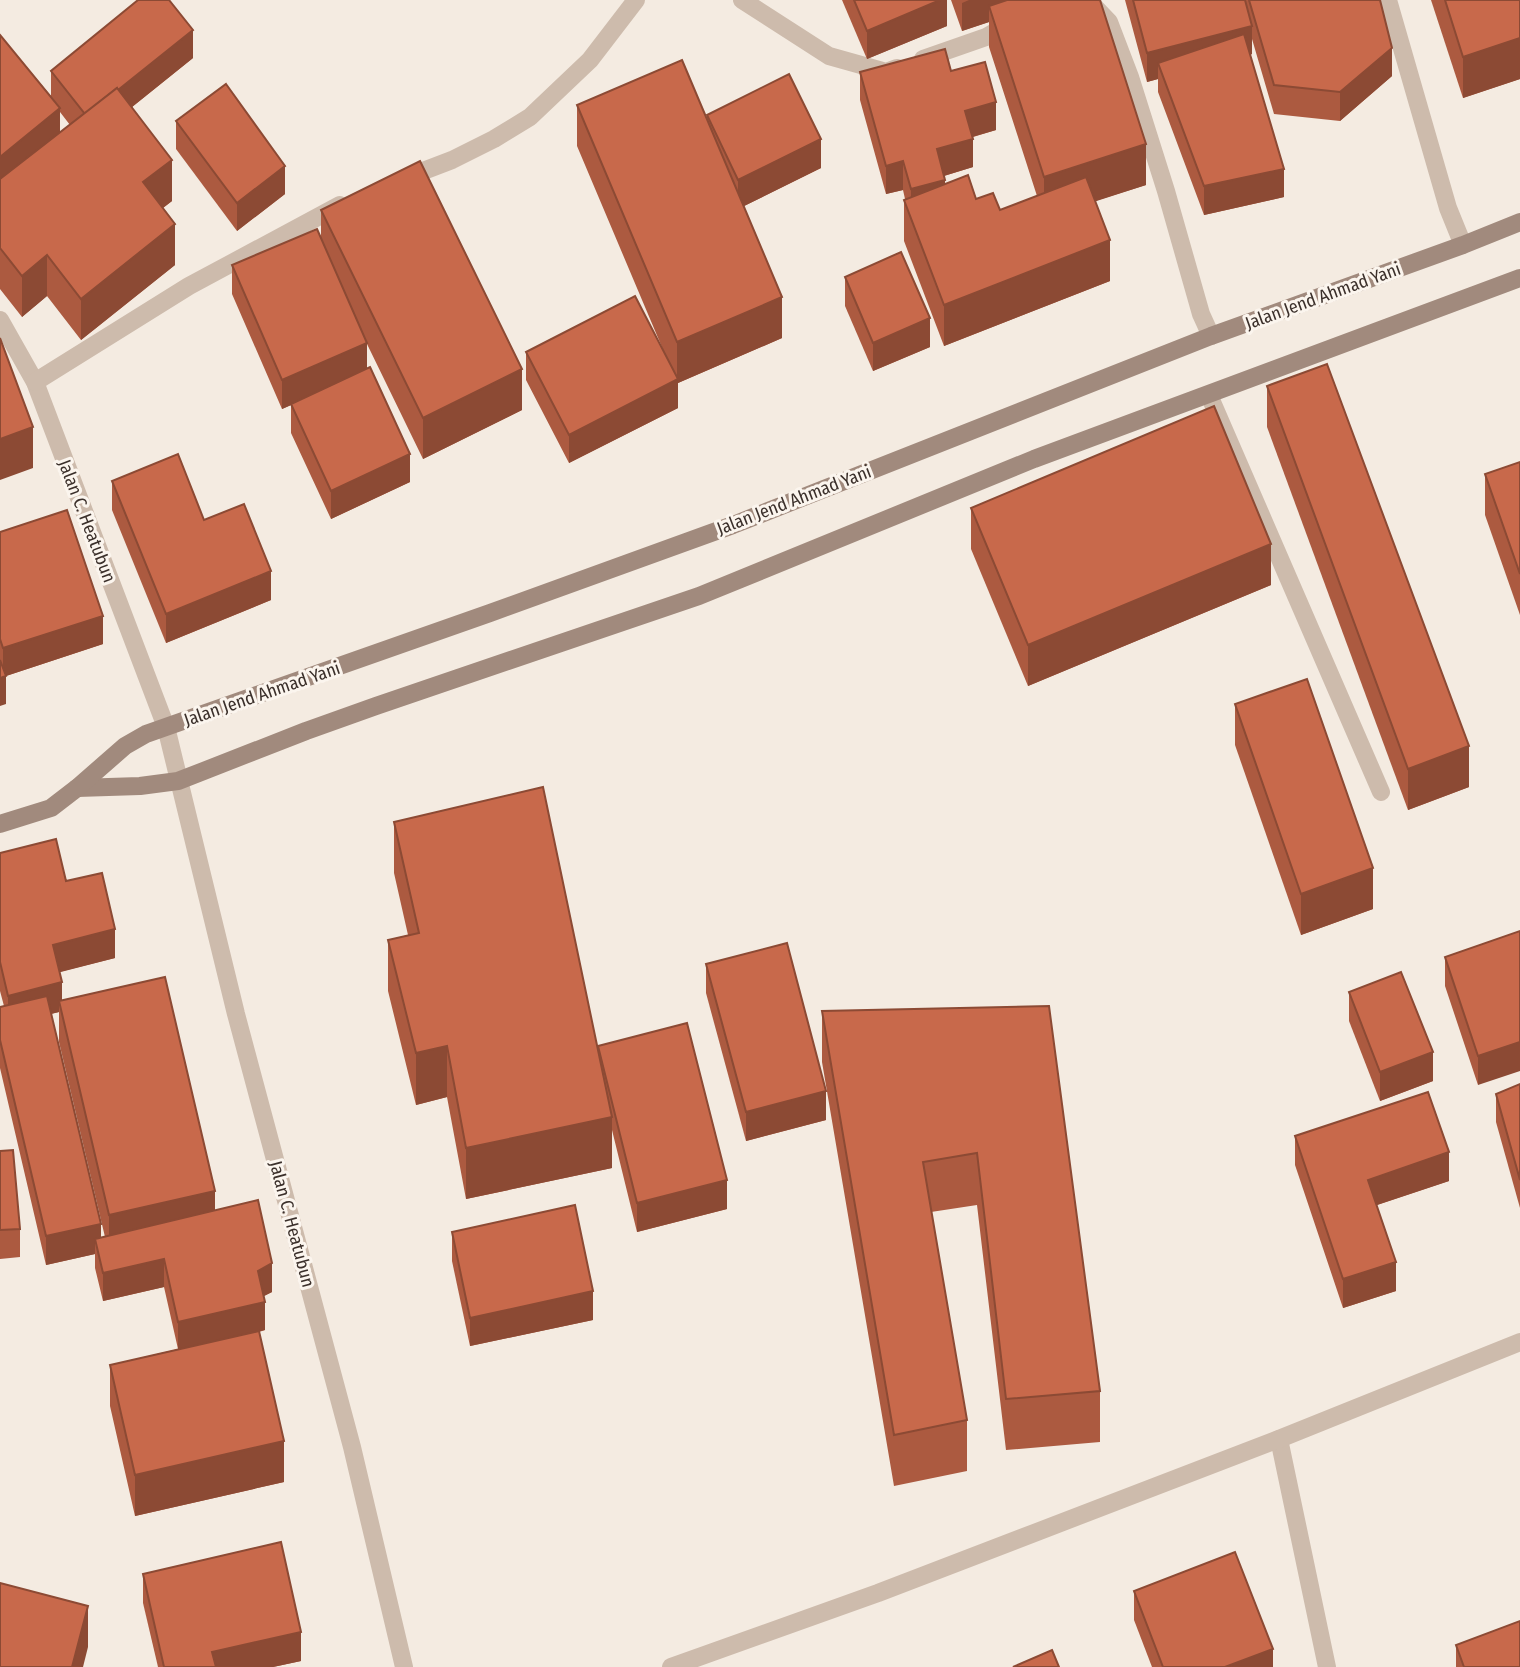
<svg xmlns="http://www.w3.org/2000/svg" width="1520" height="1667" viewBox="0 0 1520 1667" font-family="'Fira Sans Condensed',sans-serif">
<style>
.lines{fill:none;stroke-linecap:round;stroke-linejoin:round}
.street{stroke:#cdbbac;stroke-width:18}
.secondary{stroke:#a18a7d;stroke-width:18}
.wall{fill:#ac5a40;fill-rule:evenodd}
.shaded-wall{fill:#8c4a34}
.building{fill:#c8694b;stroke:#8c4a34;stroke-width:2}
.labels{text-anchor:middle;stroke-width:6;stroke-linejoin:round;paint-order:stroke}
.street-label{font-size:18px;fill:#3b302b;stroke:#fbf5ee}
</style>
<rect width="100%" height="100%" fill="#f4ebe1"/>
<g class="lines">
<g class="street">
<polyline points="742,0 829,56 886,72 897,68"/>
<polyline points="1088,0 1109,22 1130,77 1166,191 1201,314 1211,336"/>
<polyline points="1388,0 1448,208 1463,245"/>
<polyline points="923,59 986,37 1007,25"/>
<polyline points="405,178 452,160 494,139 530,117 590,60 636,0"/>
<polyline points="0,320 35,382 166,727 236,1014 352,1447 404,1667"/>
<polyline points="35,382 189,286 340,205"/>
<polyline points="1209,395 1381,792"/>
<polyline points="1279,1439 1327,1667"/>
<polyline points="671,1667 878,1593 1279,1439 1520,1342"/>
</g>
<g class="secondary">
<polyline points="77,788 140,786 178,781 306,731 376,706 699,596 1034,459 1520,278"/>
<polyline points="0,824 51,808 77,788 125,746 146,734 490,613 733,525 1211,336 1463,245 1520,222"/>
</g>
</g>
<g class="wall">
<polygon points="842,0 947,0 947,26 867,59"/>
<polygon points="951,0 1100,0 1146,185 1095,201 1110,281 944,346 904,241 904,200 905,199 903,190 886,194 860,100 860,72 951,71 996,130 973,137 973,167 944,176 945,184 1000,210 1037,196 989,47 989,22 962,31"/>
<polygon points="1125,0 1380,0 1392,76 1340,121 1274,114 1252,39 1252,54 1250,55 1284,197 1204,215 1158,92 1158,79 1147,82"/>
<polygon points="1431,0 1520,0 1520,79 1463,98"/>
<path d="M 0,35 L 51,96 L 51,71 L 193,58 L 132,107 L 172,201 L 163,208 L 175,265 L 81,340 L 47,296 L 22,317 L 0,289 ZM 60,112 L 70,125 L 60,133 Z"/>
<polygon points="577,105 707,118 707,115 821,168 744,206 782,338 678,383 678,408 569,463 526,380 526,352 664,352 577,146"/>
<polygon points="176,121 285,194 237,231 176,149"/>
<polygon points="321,210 522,410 423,459 367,344 367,368 410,482 331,519 291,433 291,405 282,409 232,294 232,265 321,239"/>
<polygon points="845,277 930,347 873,371 845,306"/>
<polygon points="1267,386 1469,787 1408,810 1267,427"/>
<polygon points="1520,462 1520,615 1485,515 1485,474"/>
<polygon points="112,481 204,520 271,600 166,643 112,510"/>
<polygon points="971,508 1271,585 1028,686 971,549"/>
<polygon points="0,532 103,644 6,676 6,704 0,678"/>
<polygon points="1235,704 1373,909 1301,935 1235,745"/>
<polygon points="394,822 598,1050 598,1046 727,1209 637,1232 612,1130 612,1168 466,1199 447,1097 416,1105 388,991 388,940 408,935 394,873"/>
<path d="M 0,853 L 66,881 L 115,958 L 59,972 L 62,1001 L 215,1210 L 272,1292 L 264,1296 L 265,1330 L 259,1332 L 284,1482 L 135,1516 L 110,1406 L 110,1365 L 178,1349 L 164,1287 L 103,1301 L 95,1268 L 95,1254 L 46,1265 L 0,1068 L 0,1007 L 4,1006 L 0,991 ZM 59,1012 L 59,1042 L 105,1237 L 101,1238 L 51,1014 Z"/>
<polygon points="1520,931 1478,1085 1445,986 1445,957"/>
<polygon points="706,964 826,1120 746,1141 706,993"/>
<polygon points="1349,992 1433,1081 1380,1101 1349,1021"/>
<polygon points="1049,1006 1100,1391 1100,1442 1006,1450 977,1205 931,1212 967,1420 967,1471 894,1486 822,1062 822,1011"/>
<polygon points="1520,1084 1520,1208 1496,1122 1496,1094"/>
<polygon points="1295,1136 1449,1181 1377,1205 1396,1291 1343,1308 1295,1165"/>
<polygon points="0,1151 20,1229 20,1257 0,1259"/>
<polygon points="452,1232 593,1320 470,1346 452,1261"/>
<polygon points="143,1574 301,1661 273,1667 158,1667 143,1603"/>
<polygon points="1134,1591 1273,1667 1152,1667 1134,1620"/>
<polygon points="1456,1645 1520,1667 1456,1667"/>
</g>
<g class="shaded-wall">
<polygon points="940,0 947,0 947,26 867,59 867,31"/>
<polygon points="969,0 1036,0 989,6 989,22 962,31 962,3"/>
<polygon points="1252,26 1252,54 1163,77 1158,63 1158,79 1147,82 1147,53"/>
<polygon points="193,30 193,58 86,144 86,116"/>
<polygon points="1520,38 1520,79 1463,98 1463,57"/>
<polygon points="1392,48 1392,76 1340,121 1340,92"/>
<polygon points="996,102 996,130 965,139 965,111"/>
<polygon points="60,108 60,137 0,186 0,157"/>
<polygon points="821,139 821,168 738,209 738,180"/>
<polygon points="973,139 973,167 937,178 937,149"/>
<polygon points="1146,144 1146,185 1044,218 1044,177"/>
<polygon points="172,160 172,201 143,223 143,182"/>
<polygon points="903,161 903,190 886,194 886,166"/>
<polygon points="285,166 285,194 237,231 237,203"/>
<polygon points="1284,169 1284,197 1204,215 1204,186"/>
<polygon points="945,180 945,208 911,217 911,189"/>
<polygon points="175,224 175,265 81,340 81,299"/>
<polygon points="1110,240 1110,281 944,346 944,305"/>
<polygon points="47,255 47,296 22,317 22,276"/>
<polygon points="782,297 782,338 678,383 678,408 569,463 569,435 677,379 677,342"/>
<polygon points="930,318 930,347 873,371 873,343"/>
<polygon points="367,343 367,372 282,409 282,380"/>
<polygon points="522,369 522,410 423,459 423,418"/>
<polygon points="33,427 33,468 0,480 0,439"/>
<polygon points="410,454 410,482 331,519 331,491"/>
<polygon points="1271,544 1271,585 1028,686 1028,645"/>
<polygon points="271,571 271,600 166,643 166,614"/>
<polygon points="103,616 103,644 6,676 6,704 0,706 0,678 3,677 3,648"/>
<polygon points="1469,746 1469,787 1408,810 1408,769"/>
<polygon points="1373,868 1373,909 1301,935 1301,894"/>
<polygon points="115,929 115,958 53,974 53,945"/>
<polygon points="62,982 62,1011 59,1001 59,1012 8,1024 8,996"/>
<polygon points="1520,1042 1520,1071 1478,1085 1478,1056"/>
<polygon points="447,1046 447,1097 416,1105 416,1053"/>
<polygon points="1433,1052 1433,1081 1380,1101 1380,1072"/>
<polygon points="826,1091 826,1120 746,1141 746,1112"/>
<polygon points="612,1117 612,1168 466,1199 466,1148"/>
<polygon points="1449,1152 1449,1181 1368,1208 1368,1180"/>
<polygon points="727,1180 727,1209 637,1232 637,1203"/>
<polygon points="215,1191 215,1232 109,1256 109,1215"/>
<polygon points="101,1224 101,1253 95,1239 95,1254 46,1265 46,1236"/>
<polygon points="164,1259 164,1287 103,1301 103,1273"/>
<polygon points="1396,1262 1396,1291 1343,1308 1343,1279"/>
<polygon points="272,1263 272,1292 258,1299 258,1271"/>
<polygon points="593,1291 593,1320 470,1346 470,1318"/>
<polygon points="265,1302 265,1330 178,1350 178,1322"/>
<polygon points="284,1441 284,1482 135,1516 135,1475"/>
<polygon points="88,1606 88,1647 83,1667 72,1667"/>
<polygon points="301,1632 301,1661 273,1667 212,1667 212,1652"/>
<polygon points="1273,1649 1273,1667 1225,1667"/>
</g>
<g class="building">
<polygon points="138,0 169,0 193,30 118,90 117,88 85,114 51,71"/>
<polygon points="854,0 940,0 867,31"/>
<polygon points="1007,0 1100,0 1146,144 1044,177 989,6"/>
<polygon points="1133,0 1245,0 1252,26 1147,53"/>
<polygon points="1249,0 1380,0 1392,48 1340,92 1274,85"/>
<polygon points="1445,0 1520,0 1520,38 1463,57"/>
<polygon points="1244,34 1284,169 1204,186 1158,63"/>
<polygon points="0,35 60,108 0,157"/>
<polygon points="945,49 951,71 985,62 996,102 965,111 973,139 937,149 945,180 911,189 903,161 886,166 860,72"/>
<polygon points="682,60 782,297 677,342 577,105"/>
<polygon points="789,74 821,139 738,180 707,115"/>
<polygon points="226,84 285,166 237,203 176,121"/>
<polygon points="117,88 172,160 143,182 175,224 81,299 47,255 22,276 0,248 0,179"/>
<polygon points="420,161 522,369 423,418 321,210"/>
<polygon points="968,175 976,199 993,193 1000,210 1086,177 1110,240 944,305 904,200"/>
<polygon points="317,229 367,343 282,380 232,265"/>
<polygon points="901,252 930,318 873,343 845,277"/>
<polygon points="635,296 678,379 569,435 526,352"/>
<polygon points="0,338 33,427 0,439"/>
<polygon points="1327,364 1469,746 1408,769 1267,386"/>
<polygon points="370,367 410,454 331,491 291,404"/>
<polygon points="1214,406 1271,544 1028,645 971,508"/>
<polygon points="178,454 204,520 244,504 271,571 166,614 112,481"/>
<polygon points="1520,462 1520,574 1485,474"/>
<polygon points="67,510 103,616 3,648 0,639 0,532"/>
<polygon points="0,660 6,676 0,678"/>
<polygon points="1307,679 1373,868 1301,894 1235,704"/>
<polygon points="543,787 612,1117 466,1148 447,1046 416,1053 388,940 419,933 394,822"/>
<polygon points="56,839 66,881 102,873 115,929 53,945 62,982 8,996 0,962 0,853"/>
<polygon points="1520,931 1520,1042 1478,1056 1445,957"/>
<polygon points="787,943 826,1091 746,1112 706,964"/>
<polygon points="1401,972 1433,1052 1380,1072 1349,992"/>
<polygon points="165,977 215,1191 109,1215 59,1001"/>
<polygon points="47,996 101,1224 46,1236 0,1040 0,1007"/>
<polygon points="1049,1006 1100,1391 1006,1399 977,1153 923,1162 967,1420 894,1435 822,1011"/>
<polygon points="687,1023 727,1180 637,1203 598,1046"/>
<polygon points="1520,1084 1520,1180 1496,1094"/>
<polygon points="1428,1092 1449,1152 1368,1180 1396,1262 1343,1279 1295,1136"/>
<polygon points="13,1150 20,1229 0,1230 0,1151"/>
<polygon points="258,1200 272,1263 258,1271 265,1302 178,1322 164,1259 103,1273 95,1239"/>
<polygon points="575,1205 593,1291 470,1318 452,1232"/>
<polygon points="259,1331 284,1441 135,1475 110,1365"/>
<polygon points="281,1542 301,1632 212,1652 216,1667 164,1667 143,1574"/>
<polygon points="1235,1552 1273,1649 1225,1667 1163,1667 1134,1591"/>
<polygon points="0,1583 88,1606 72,1667 0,1667"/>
<polygon points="1520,1621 1520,1667 1464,1667 1456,1645"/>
<polygon points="1052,1650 1059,1667 1013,1667"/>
</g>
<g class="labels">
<g class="street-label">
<text transform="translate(1323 296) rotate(-20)" y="6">Jalan Jend Ahmad Yani</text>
<text transform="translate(794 500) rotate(-21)" y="6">Jalan Jend Ahmad Yani</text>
<text transform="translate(87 521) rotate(69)" y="6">Jalan C. Heatubun</text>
<text transform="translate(262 694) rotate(-19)" y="6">Jalan Jend Ahmad Yani</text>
<text transform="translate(292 1224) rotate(75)" y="6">Jalan C. Heatubun</text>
</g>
</g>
</svg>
